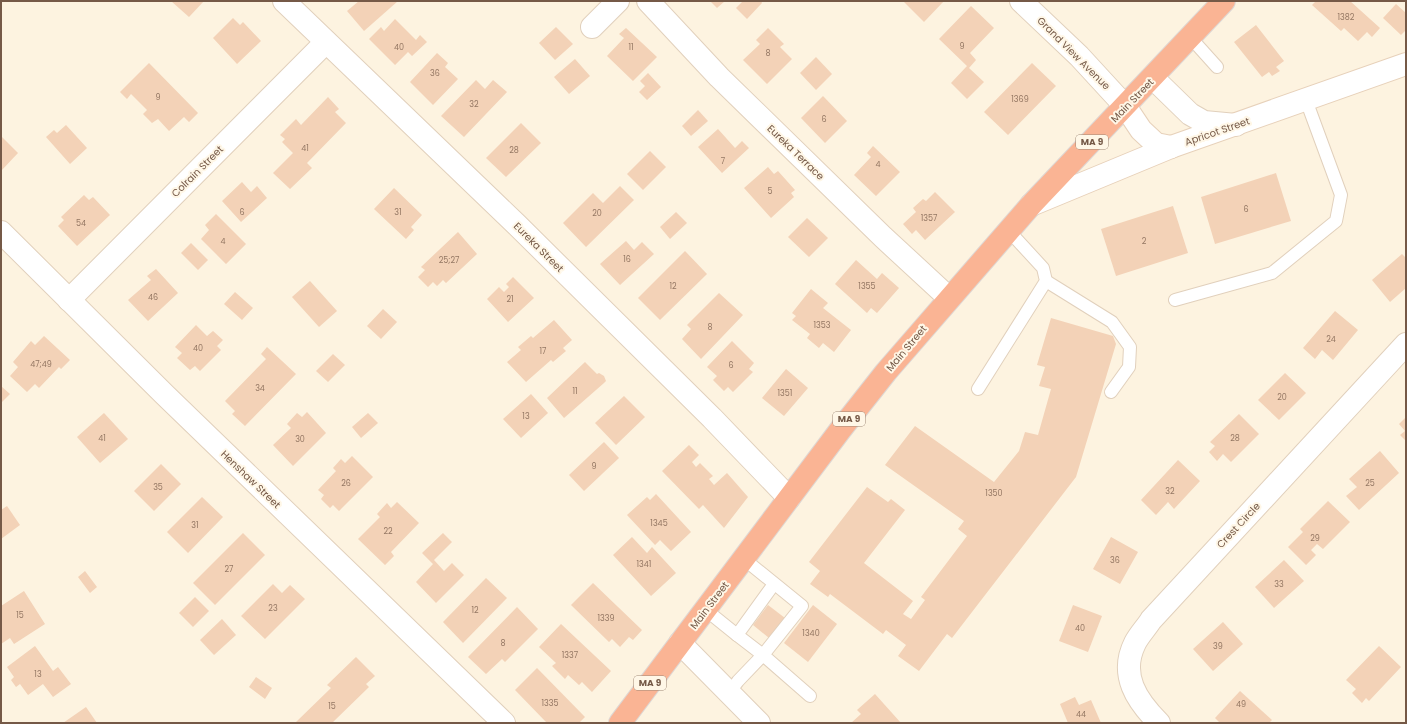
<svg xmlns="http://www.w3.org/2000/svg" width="1407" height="724" viewBox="0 0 1407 724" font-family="Poppins,sans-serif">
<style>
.building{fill:#f3d2b7}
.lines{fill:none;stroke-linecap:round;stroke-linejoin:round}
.lane-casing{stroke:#e1d0bc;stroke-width:14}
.street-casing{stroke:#e1d0bc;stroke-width:24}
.secondary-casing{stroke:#e7d1ba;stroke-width:24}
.highway-casing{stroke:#ded7d3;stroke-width:24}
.lane{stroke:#fff;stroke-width:12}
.street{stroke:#fff;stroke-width:22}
.secondary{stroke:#fff;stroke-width:22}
.highway{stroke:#fab494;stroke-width:22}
.labels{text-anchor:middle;stroke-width:4;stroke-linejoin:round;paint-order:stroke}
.number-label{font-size:8px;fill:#947763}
.shield{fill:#fff7e7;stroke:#9e8877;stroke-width:1}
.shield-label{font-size:9px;font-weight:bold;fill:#755947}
.street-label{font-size:10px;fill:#755947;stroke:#fff7e7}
</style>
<rect width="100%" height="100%" fill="#fdf3e0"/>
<g class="building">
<polygon points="171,1 204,1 189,17"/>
<polygon points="359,1 398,1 364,31 347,11"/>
<polygon points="710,1 725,1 717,8"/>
<polygon points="743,1 761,1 762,3 747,19 736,8"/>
<polygon points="903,1 944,1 924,22"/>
<polygon points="1316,1 1350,1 1380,28 1372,37 1367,32 1358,41 1344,28 1341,31 1312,5"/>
<polygon points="1396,4 1406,13 1406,30 1401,35 1383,18"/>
<polygon points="971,6 994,28 970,53 976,60 969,68 984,82 967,99 951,83 967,66 939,39"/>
<polygon points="233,18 240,25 243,22 261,41 237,64 213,38"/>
<polygon points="395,19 416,40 420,35 427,42 412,56 408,52 395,65 369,39 381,27 384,31"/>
<polygon points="1256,25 1284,61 1276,67 1280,71 1272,76 1269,72 1262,77 1234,42"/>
<polygon points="556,27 573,44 555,60 539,43"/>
<polygon points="626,28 657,57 633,81 607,56 624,38 619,34"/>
<polygon points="768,28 784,44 780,47 792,59 767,84 743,60 760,44 756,40"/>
<polygon points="437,53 448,63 445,67 458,79 433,105 410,82"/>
<polygon points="816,57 832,74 816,90 800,73"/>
<polygon points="575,59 590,76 569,94 554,77"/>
<polygon points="149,63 198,113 189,122 184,117 169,131 158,119 152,123 143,114 147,110 131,94 127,99 120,92"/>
<polygon points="1032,63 1056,86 1008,135 984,112"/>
<polygon points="648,73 661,87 647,100 639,92 645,86 640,81"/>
<polygon points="476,80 485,89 493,80 507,92 464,137 441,116"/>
<polygon points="823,96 847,121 825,143 801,118"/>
<polygon points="328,97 339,109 335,112 346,123 307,163 312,168 290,189 273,173 293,153 282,142 285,139 280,135 296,119 301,125"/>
<polygon points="698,110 708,121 691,136 682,126"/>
<polygon points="521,123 541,143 506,177 486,158"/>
<polygon points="66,125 87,148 70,164 46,137 54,130 57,133"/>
<polygon points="718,129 735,148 742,141 749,148 722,173 698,147"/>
<polygon points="1,136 18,153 1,171"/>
<polygon points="873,146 900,172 876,196 854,175 871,157 867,153"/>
<polygon points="650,151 666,167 643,190 627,174"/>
<polygon points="768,167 774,174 778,171 795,190 791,193 794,197 771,218 744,188"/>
<polygon points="1276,173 1291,221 1215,244 1201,197"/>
<polygon points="242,182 251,192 257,186 267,198 241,222 222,201"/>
<polygon points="620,186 634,200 586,247 563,223 593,193 603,203"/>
<polygon points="394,188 422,215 411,227 414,230 406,239 374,209"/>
<polygon points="935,192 955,212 925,240 916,230 912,234 903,224 916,212 913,208 923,199 926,201"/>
<polygon points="84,195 89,200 93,197 110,215 77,246 58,226 64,220 61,217"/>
<polygon points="1173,206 1188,253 1116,276 1101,229"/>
<polygon points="676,212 687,223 670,239 660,227"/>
<polygon points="216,214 246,244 226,264 201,239 209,230 205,225"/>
<polygon points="807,218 828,238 809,257 788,237"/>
<polygon points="458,232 477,254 446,283 443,280 437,286 433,282 428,287 418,277 425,270 421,267"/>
<polygon points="626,241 634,250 642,242 654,254 620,285 600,264"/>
<polygon points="191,243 208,260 198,270 181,253"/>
<polygon points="685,251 707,274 660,320 638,298"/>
<polygon points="1402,254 1406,258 1406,288 1390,302 1372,280"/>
<polygon points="856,260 877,279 882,273 899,288 877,313 871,308 867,313 835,284"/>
<polygon points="156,269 178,293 148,321 128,300 151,280 147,276"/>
<polygon points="513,277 534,298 508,322 487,299 499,287 504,292 509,287 506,284"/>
<polygon points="310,281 337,311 319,327 292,297"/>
<polygon points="811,289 828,303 823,308 851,330 834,352 823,343 819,348 807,338 810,334 792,320 796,316 792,313"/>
<polygon points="235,292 253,308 242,320 224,304"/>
<polygon points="719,293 743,315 701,359 682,339 691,329 687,325"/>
<polygon points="383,309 397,322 381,339 367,326"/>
<polygon points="1335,311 1358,330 1333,360 1322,350 1315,359 1303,348"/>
<polygon points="1051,318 1113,336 1116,344 1076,477 952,638 947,634 919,671 898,656 906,645 886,630 883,634 830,594 828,597 810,584 820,571 809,562 867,487 888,502 891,499 905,510 864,563 913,601 903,614 911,619 925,600 921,597 967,536 958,529 964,521 885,465 915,426 994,482 1019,451 1025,432 1038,435 1051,389 1039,386 1045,367 1037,365"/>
<polygon points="554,320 572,340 563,348 566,351 553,362 551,360 526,382 507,362 521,350 518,347 531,336 533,338"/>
<polygon points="196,325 207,336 213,331 223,340 217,346 221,350 200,371 195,366 190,370 177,358 182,353 175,347"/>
<polygon points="44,336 70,360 61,369 59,367 39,388 35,384 27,392 10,376 18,367 13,362 31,341 35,345"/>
<polygon points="732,341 754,363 749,369 753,372 733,392 728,387 724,391 713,380 717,376 707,367"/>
<polygon points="267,347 296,374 245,426 232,414 235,411 225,401 266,359 261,354"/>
<polygon points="333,354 345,365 328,382 316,371"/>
<polygon points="585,362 597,374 599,373 604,376 606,381 604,383 564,418 547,398"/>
<polygon points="786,369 808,388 784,416 762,398"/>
<polygon points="1285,373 1306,393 1279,420 1258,400"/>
<polygon points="1,386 10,394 1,403"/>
<polygon points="531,394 548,413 521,438 503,419"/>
<polygon points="624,396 645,417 616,445 595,423"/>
<polygon points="307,412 326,433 293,466 273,445 291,428 287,424 297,413 302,417"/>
<polygon points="104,413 128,439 100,463 77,437"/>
<polygon points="368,413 378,423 361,438 352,427"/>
<polygon points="1239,414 1259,434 1231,462 1223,454 1217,461 1209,452 1215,446 1210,442"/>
<polygon points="1406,417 1406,441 1400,435 1405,431 1399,424"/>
<polygon points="604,442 619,458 584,491 569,475"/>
<polygon points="689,445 699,455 692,462 696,467 700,463 713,476 709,479 714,485 727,473 748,497 724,528 703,505 699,509 662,471"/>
<polygon points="1380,451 1399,473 1359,510 1346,496 1357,487 1349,479"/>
<polygon points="352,456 373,477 339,511 333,505 330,508 321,499 324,495 318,490 336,471 333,468 341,459 345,463"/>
<polygon points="1178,460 1200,481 1174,509 1168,502 1156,515 1141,500"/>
<polygon points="161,464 181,484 154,511 134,491"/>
<polygon points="656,494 691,532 671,551 660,540 655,545 627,515 647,497 650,500"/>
<polygon points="202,497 223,517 188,553 167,532"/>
<polygon points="1328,501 1350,522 1323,549 1317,544 1311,550 1316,555 1306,565 1288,547 1303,532 1300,529"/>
<polygon points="397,502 419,523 391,552 394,556 385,565 358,539 380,517 377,514 387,503 391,508"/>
<polygon points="7,506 20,525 1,539 1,510"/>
<polygon points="243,533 265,555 215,605 193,583"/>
<polygon points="443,533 452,542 434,560 444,571 452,563 464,575 436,603 416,582 433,564 422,553"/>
<polygon points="632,537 647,553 652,547 676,573 651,596 613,555"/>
<polygon points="1111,537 1138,552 1120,584 1093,569"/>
<polygon points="1284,560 1304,581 1274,608 1255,587"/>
<polygon points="85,571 97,587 90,593 78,577"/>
<polygon points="486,578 507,598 463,643 443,622"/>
<polygon points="593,583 642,630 633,640 629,637 620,647 612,639 609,642 571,605"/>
<polygon points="273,584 282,593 290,585 305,599 265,639 241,616"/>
<polygon points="24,591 45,624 14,644 10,638 1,644 1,606"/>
<polygon points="195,597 209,611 193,627 179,613"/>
<polygon points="768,605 785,618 769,638 753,625"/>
<polygon points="813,605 837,624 808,662 784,643"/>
<polygon points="1073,605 1102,616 1088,652 1059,641"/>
<polygon points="517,607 538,629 505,662 502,659 486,674 468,657"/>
<polygon points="222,619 236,635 214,655 200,640"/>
<polygon points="1223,622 1243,644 1213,671 1193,649"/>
<polygon points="561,624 611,671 592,692 582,682 579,685 568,675 565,679 552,666 556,663 539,647"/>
<polygon points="35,646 53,671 58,667 71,684 53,697 43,684 28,695 20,684 16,687 11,680 14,677 7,667"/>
<polygon points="1379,646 1401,667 1369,701 1366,698 1362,703 1352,693 1356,689 1346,680"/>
<polygon points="356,657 375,676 366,684 369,687 332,723 295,723 331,688 327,685"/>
<polygon points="537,668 585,717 579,723 547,723 515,690"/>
<polygon points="256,677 272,688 265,699 249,687"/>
<polygon points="1240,691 1272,720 1269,723 1220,723 1215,718"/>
<polygon points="875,694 901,723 851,723 861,714 857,710"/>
<polygon points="1075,697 1079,705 1091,700 1101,723 1068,723 1060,704"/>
<polygon points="86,707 97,723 63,723"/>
</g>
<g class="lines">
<g class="lane-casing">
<g id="lane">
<polyline points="1190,37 1217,67"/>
<polyline points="1046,281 1112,322 1130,347 1129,367 1111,392"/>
<polyline points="1175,300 1272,273 1336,221 1341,195 1306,100"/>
<polyline points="978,389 1046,281 1043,268 1009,231"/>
<polyline points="744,559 802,606 763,655 810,696"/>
<polyline points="706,610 737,635"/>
<polyline points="729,693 738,681 763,655 737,635 774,584"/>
</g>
</g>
<g class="street-casing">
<g id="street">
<polyline points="284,1 516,224 712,418 789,498"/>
<polyline points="648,1 719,77 883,237 949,298"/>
<polyline points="1021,1 1079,56 1125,106"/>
<polyline points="592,27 618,1"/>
<polyline points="1153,78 1190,114 1204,122 1236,125"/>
<polyline points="1,232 165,395 504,723"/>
<polyline points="69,300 326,42"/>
<polyline points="680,643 759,723"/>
<path d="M 1159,723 C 1137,701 1119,675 1135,643 C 1139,635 1146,628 1151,620 L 1406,344"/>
</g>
</g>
<g class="secondary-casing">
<g id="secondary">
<polyline points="1125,106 1141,130 1156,144 1171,147"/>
<polyline points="1031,205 1171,147 1406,64"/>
</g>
</g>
<g class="highway-casing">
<polyline id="highway" points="620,723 841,429 886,372 1031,205 1224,1"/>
</g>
<use href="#lane" class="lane"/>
<use href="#street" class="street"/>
<use href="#secondary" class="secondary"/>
<use href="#highway" class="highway"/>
</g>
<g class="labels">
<g class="number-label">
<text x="1346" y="20">1382</text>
<text x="962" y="49">9</text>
<text x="399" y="50">40</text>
<text x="631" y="50">11</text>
<text x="768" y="56">8</text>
<text x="435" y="76">36</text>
<text x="158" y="100">9</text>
<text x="1020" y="102">1369</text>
<text x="474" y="107">32</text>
<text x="824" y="122">6</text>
<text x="305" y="151">41</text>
<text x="514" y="153">28</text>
<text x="723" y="164">7</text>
<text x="878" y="167">4</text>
<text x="770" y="194">5</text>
<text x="1246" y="212">6</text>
<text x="242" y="215">6</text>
<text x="398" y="215">31</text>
<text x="597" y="216">20</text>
<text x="929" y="221">1357</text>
<text x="81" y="226">54</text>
<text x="223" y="244">4</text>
<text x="1144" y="244">2</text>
<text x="627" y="262">16</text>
<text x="449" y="263">25;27</text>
<text x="673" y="289">12</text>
<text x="867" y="289">1355</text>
<text x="153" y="300">46</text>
<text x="510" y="302">21</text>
<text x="822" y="328">1353</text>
<text x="710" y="330">8</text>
<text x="1331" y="342">24</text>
<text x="198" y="351">40</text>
<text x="543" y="354">17</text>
<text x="41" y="367">47;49</text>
<text x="731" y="368">6</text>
<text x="260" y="391">34</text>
<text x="575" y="394">11</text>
<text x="785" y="396">1351</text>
<text x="1282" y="400">20</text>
<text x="526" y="419">13</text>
<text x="102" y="441">41</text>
<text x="1235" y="441">28</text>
<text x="300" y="442">30</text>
<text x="594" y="469">9</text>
<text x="346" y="486">26</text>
<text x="1370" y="486">25</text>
<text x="158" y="490">35</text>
<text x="1170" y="494">32</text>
<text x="994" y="496">1350</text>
<text x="659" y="526">1345</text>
<text x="195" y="528">31</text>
<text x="388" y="534">22</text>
<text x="1315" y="541">29</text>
<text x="1115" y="563">36</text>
<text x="644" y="567">1341</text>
<text x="229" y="572">27</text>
<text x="1279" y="587">33</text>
<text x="273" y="611">23</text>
<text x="475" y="613">12</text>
<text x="20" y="618">15</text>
<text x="606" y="621">1339</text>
<text x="1080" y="631">40</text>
<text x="811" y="636">1340</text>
<text x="503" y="646">8</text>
<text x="1218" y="649">39</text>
<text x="570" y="658">1337</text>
<text x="38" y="677">13</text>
<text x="550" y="706">1335</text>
<text x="1241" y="707">49</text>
<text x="332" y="709">15</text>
<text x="1081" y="717">44</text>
</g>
<g class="shield">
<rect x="1076" y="135" width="32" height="14" rx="3"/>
<rect x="833" y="412" width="32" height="14" rx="3"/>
<rect x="634" y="676" width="32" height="14" rx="3"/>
</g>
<g class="shield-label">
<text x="1092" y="145">MA 9</text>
<text x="849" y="422">MA 9</text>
<text x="650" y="686">MA 9</text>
</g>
<g class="street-label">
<text transform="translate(1074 53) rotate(45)" y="4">Grand View Avenue</text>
<text transform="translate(1132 100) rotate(-46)" y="4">Main Street</text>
<text transform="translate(1217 131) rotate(-19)" y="4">Apricot Street</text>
<text transform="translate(796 152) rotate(44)" y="4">Eureka Terrace</text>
<text transform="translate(197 171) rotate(-45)" y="4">Colrain Street</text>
<text transform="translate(539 247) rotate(45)" y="4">Eureka Street</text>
<text transform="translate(906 348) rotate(-50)" y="4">Main Street</text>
<text transform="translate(251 479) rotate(44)" y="4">Henshaw Street</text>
<text transform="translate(1238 525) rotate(-47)" y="4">Crest Circle</text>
<text transform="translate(709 605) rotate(-53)" y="4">Main Street</text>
</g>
</g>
<rect width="1407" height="724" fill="none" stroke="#755947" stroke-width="4"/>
</svg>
